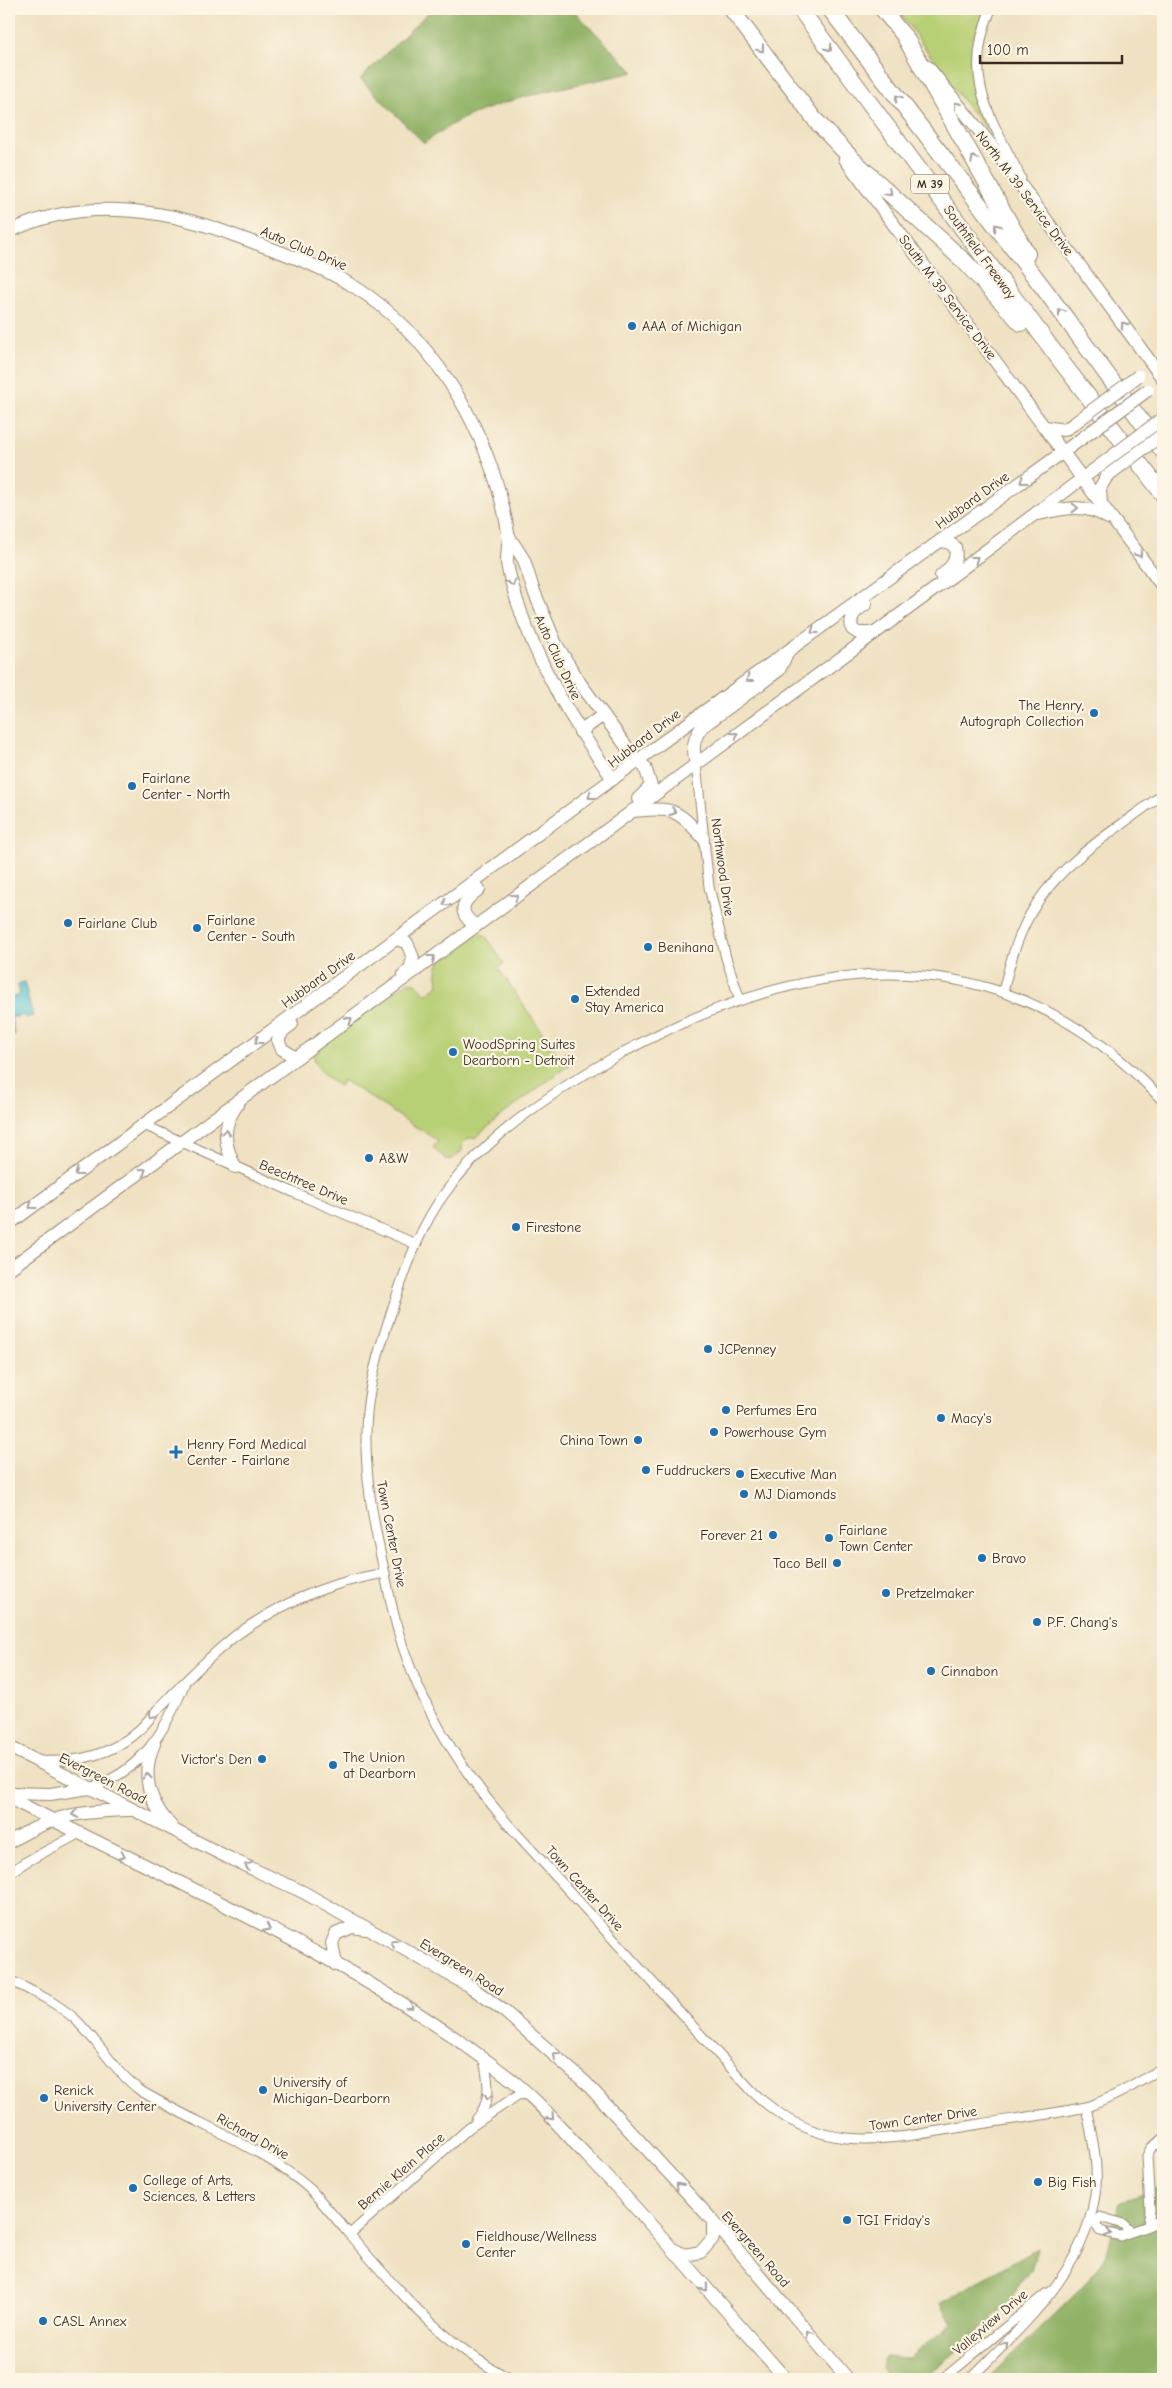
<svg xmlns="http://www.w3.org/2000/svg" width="1172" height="2388" viewBox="0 0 1172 2388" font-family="'Comic Neue',sans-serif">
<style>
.green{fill:#b7cf74;stroke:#797c49}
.forest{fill:#91b266;stroke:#666e42}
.water{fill:#58c4d3;stroke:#4a7778}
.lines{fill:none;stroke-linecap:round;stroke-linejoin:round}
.street-casing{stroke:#958670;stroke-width:11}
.secondary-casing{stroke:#958670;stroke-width:14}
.primary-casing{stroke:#958670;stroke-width:17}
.highway-casing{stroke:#958670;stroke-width:18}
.street{stroke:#fff;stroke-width:9}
.secondary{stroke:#fff;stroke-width:12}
.primary{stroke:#fff;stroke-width:15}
.highway{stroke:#fff;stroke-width:16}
.secondary-bridge-casing{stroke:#958670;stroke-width:14;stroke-linecap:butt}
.secondary-bridge{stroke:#fff;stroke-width:12}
.oneway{stroke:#a79f9a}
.poi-dot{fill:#1f6fb2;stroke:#fcf5e5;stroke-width:2}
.labels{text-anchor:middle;stroke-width:4.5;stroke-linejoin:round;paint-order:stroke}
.shield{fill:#fcf5e5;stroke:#75675a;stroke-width:1}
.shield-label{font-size:12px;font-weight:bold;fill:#3b2a1e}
.street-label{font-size:14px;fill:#3b2a1e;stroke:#fcf5e5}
.poi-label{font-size:14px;fill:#3b2a1e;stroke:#fcf5e5;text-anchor:start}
</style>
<rect width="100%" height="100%" fill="#fcf5e5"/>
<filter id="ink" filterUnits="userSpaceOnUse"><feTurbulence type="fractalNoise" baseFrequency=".02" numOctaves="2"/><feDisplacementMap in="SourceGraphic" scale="10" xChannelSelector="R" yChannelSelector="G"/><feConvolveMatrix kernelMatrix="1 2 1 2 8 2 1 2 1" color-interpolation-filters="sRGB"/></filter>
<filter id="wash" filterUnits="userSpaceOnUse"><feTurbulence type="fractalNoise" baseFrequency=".0096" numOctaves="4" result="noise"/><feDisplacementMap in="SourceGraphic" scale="20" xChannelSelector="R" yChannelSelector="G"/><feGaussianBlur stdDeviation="1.12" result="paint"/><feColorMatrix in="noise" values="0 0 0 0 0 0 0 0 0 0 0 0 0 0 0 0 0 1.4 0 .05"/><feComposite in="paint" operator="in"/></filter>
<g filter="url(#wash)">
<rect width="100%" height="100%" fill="#efe1c1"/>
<g class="green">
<path d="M 897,9 L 984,9 C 963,67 975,89 999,142 L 968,108 Z"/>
<path d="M 475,934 L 485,935 L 504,963 L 498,968 L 559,1057 L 567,1052 L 570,1064 L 497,1119 L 475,1138 L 469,1138 L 462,1145 L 462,1151 L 451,1160 L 446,1159 L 433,1148 L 438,1141 L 343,1080 L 339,1086 C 329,1080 309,1064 315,1050 L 408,982 L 416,983 L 426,994 L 439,985 C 429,958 456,947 475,934 Z"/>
</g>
<g class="forest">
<path d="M 432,9 L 572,9 L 634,72 C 575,86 516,94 460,120 C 448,126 436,135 424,143 L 360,79 Z"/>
<polygon points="1163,2187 1163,2379 988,2379 1088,2282 1105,2256 1119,2202"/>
<path d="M 1037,2248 L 1031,2271 L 1018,2284 L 1013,2299 C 991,2319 946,2366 921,2376 C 910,2381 897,2380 886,2378 L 882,2368 L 885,2357 L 910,2358 L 952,2323 L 941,2303 Z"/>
</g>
<polygon class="water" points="24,982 33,1016 25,1018 24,1015 11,1018 15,1035 9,1036 9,998 20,995 18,984"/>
</g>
<g filter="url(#ink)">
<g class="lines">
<g class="street-casing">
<g id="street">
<path d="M 991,9 C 961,78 990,116 1021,178"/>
<polyline points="696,764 709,887 726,958 740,1000"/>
<path d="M 1003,992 C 1010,961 1019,930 1037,903 C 1067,857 1120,827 1163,794"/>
<path d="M 1163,1101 C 1005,930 810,950 620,1054 C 558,1088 487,1135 445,1193 C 422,1224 409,1260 397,1295 C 384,1334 371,1372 367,1412 C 363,1463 371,1511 382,1561 C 387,1583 391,1605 397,1627 C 417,1701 457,1765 507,1823 L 752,2091 C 821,2159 888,2139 974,2125 C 1011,2119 1049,2115 1086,2107 C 1114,2098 1139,2083 1163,2067"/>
<polyline points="144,1125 295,1193 416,1244"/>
<path d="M 41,1761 C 76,1763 113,1755 140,1729 C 148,1722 154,1712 163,1704 C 186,1680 209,1657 235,1636 C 280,1603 330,1582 385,1573"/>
<path d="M 90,1788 C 141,1772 165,1732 184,1685"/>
<polyline points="9,1874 24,1863 78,1834"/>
<path d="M 9,1980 C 32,1991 56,2002 75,2019 C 99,2042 114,2071 141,2091 C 198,2125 261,2146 311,2190 C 372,2258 428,2338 511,2379"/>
<path d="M 476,2120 C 492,2101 489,2083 484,2060"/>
<polyline points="1148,2226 1163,2219"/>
<polyline points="1130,2231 1123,2224 1100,2217 1095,2223 1100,2231 1120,2236 1148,2226 1150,2210 1147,2156 1151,2148 1163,2139"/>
<polyline points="350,2234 469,2128 518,2095 527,2094"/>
<polyline points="943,2379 1047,2293"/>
<path d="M 970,2379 C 1024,2324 1089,2268 1096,2186 C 1098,2160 1091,2132 1086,2107"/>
</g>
</g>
<g class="secondary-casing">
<g id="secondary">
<polyline points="928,67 995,150 1163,379"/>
<polyline points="845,159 1163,587"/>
<path d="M 9,232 C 77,198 158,207 228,233 C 265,247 305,259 341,279 C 419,321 473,404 498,488 C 502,502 506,518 508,533 C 509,543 507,552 507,562 C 508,573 513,587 516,598 C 537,665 573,722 613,779"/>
<polyline points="1045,427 1064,430 1072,425"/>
<polyline points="1101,504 1100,488 1107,476"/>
<path d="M 1039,514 C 1064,508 1085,503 1108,518"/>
<polyline points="508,535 524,560 533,589 556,644 580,683 637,761 645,767 651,786 638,799"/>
<path d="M 940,541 L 948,542 L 955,547 C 958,561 951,567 941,576"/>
<path d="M 866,604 C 856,611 849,615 852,629 L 858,633 L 875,633"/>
<polyline points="580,732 603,715"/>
<path d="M 696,764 C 693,749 692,740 702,727 L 779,670 L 788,652"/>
<path d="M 632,811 C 673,808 675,807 703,838"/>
<path d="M 476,926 C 456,912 462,901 479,889"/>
<polyline points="397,939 407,943 413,958 410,969 404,974"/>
<polyline points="292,1024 283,1031 278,1040 282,1049 296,1058"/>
<path d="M 235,1167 C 224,1144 221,1127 237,1105"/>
<polyline points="9,1224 698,716 1081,439"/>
<polyline points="9,1269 928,594 1099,466"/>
<path d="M 154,1744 C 140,1776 149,1803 172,1827"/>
<polyline points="9,1747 233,1860 303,1892 471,1987 504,2011 586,2083 713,2221 848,2379"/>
<polyline points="9,1793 50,1794 90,1788"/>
<path d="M 9,1798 C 180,1885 361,1961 512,2080 C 541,2103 564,2132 589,2158 C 658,2229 720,2305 786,2379"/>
<path d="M 9,1842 C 54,1815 79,1811 131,1810"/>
<polyline points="336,1965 332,1943 336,1934 352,1927 366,1929"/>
<polyline points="675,2250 684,2255 701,2252 713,2238 713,2221"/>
</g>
</g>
<g class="primary-casing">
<g id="primary">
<polyline points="731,9 816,121"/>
<polyline points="882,9 905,37"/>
</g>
</g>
<g class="highway-casing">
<g id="highway">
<polyline points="800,9 1060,360 1163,494"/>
<polyline points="830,9 1048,294 1163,451"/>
<polyline points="905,37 1027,254"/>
<polyline points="816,121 854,161 965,262 1021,323"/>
</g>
</g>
<use href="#street" class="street"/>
<use href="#secondary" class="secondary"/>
<use href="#primary" class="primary"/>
<use href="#highway" class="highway"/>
<g class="secondary-bridge-casing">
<g id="secondary-bridge">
<polyline points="1072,425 1138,376"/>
<polyline points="1081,439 1148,390"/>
<polyline points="1099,466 1163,418"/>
<polyline points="1107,476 1163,434"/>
</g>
</g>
<use href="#secondary-bridge" class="secondary-bridge"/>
</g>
<defs><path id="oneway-chevron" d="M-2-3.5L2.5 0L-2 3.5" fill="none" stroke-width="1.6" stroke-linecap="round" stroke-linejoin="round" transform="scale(1.25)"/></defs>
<g class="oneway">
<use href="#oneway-chevron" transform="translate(829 48) rotate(54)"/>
<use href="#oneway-chevron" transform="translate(761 49) rotate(53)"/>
<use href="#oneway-chevron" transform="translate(898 98) rotate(-127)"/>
<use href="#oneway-chevron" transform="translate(957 105) rotate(-128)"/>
<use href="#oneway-chevron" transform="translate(974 159) rotate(-119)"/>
<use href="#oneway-chevron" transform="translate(889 192) rotate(42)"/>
<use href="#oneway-chevron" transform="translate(997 227) rotate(-127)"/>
<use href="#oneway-chevron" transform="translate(1061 312) rotate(-126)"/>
<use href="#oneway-chevron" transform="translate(1124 325) rotate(-126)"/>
<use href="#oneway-chevron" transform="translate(1023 481) rotate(144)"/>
<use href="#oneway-chevron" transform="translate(1075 508) rotate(1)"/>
<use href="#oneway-chevron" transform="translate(1139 554) rotate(54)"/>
<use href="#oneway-chevron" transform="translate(975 559) rotate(-37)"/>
<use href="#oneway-chevron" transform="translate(512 583) rotate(76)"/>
<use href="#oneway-chevron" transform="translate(814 631) rotate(144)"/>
<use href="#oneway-chevron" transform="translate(749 679) rotate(144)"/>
<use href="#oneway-chevron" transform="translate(735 735) rotate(-36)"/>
<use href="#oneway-chevron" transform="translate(591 796) rotate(143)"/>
<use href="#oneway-chevron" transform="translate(673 812) rotate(20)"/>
<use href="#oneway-chevron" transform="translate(515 897) rotate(-36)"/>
<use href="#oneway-chevron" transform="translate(446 903) rotate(144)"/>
<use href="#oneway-chevron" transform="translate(432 958) rotate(-37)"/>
<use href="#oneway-chevron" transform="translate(349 1020) rotate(-35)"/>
<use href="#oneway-chevron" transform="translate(258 1041) rotate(144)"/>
<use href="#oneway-chevron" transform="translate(226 1132) rotate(-82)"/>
<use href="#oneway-chevron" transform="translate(143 1171) rotate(-36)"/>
<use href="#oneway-chevron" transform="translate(78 1173) rotate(144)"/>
<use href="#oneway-chevron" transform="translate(32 1206) rotate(144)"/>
<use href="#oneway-chevron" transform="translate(152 1715) rotate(131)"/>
<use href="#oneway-chevron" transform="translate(147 1776) rotate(-93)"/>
<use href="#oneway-chevron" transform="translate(75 1814) rotate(170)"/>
<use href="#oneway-chevron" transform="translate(122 1856) rotate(26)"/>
<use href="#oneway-chevron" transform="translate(248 1866) rotate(-158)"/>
<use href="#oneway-chevron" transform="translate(267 1928) rotate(27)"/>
<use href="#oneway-chevron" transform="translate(394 1943) rotate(-150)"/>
<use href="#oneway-chevron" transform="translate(410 2006) rotate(33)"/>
<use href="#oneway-chevron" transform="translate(556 2055) rotate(-138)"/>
<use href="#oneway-chevron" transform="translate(488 2096) rotate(100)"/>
<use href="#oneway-chevron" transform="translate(551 2117) rotate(47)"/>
<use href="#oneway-chevron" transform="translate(679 2186) rotate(-132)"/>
<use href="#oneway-chevron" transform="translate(1108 2233) rotate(16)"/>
<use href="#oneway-chevron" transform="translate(705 2288) rotate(51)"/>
<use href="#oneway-chevron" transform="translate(809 2334) rotate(-130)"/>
<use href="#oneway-chevron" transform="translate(1005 2345) rotate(-45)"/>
</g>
</g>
<g class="poi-dot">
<circle cx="632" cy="326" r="5"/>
<circle cx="1094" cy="713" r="5"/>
<circle cx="132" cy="786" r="5"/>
<circle cx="68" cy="923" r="5"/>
<circle cx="197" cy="928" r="5"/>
<circle cx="648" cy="947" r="5"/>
<circle cx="575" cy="999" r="5"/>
<circle cx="453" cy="1052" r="5"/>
<circle cx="369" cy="1158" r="5"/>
<circle cx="516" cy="1227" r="5"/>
<circle cx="708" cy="1349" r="5"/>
<circle cx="726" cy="1410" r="5"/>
<circle cx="941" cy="1418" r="5"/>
<circle cx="714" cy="1432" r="5"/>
<circle cx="638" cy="1440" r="5"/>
<path d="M173.5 1444.5h5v5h5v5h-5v5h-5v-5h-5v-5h5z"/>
<circle cx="646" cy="1470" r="5"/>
<circle cx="740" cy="1474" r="5"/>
<circle cx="744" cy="1494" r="5"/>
<circle cx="773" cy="1535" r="5"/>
<circle cx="829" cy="1538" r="5"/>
<circle cx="982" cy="1558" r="5"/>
<circle cx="837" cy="1563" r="5"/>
<circle cx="886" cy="1593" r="5"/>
<circle cx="1037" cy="1622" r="5"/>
<circle cx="931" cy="1671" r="5"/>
<circle cx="262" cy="1759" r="5"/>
<circle cx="333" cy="1765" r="5"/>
<circle cx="263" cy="2090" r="5"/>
<circle cx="44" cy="2098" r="5"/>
<circle cx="1038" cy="2182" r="5"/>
<circle cx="133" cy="2188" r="5"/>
<circle cx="847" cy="2220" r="5"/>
<circle cx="466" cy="2244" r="5"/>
<circle cx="43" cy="2321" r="5"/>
</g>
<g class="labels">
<rect class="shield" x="911" y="174.5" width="38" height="19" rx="4"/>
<g class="shield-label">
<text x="930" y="188">M 39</text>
</g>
<g class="street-label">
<text transform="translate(1025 193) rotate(53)" y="5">North M 39 Service Drive</text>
<text transform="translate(304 248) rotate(23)" y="5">Auto Club Drive</text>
<text transform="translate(980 252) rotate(54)" y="5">Southfield Freeway</text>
<text transform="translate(948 297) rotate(53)" y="5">South M 39 Service Drive</text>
<text transform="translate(972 500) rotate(-36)" y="5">Hubbard Drive</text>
<text transform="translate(558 657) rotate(65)" y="5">Auto Club Drive</text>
<text transform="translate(644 738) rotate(-37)" y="5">Hubbard Drive</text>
<text transform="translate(723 867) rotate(82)" y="5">Northwood Drive</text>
<text transform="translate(318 979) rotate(-36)" y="5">Hubbard Drive</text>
<text transform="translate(304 1182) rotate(23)" y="5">Beechtree Drive</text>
<text transform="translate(392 1534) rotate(79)" y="5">Town Center Drive</text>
<text transform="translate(103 1778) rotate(27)" y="5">Evergreen Road</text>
<text transform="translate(585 1888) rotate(48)" y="5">Town Center Drive</text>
<text transform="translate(462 1967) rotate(32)" y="5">Evergreen Road</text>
<text transform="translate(923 2118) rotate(-8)" y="5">Town Center Drive</text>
<text transform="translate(253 2136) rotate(29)" y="5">Richard Drive</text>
<text transform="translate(401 2171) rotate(-41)" y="5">Bernie Klein Place</text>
<text transform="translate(756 2249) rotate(49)" y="5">Evergreen Road</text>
<text transform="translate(990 2322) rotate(-40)" y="5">Valleyview Drive</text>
</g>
<g class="poi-label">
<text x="642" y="331">AAA of Michigan</text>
<text x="1084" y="710" text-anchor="end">The Henry,<tspan x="1084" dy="16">Autograph Collection</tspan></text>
<text x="142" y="783">Fairlane<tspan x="142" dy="16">Center - North</tspan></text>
<text x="207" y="925">Fairlane<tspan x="207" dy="16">Center - South</tspan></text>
<text x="78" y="928">Fairlane Club</text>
<text x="658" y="952">Benihana</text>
<text x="585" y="996">Extended<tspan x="585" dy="16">Stay America</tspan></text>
<text x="463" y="1049">WoodSpring Suites<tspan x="463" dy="16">Dearborn - Detroit</tspan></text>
<text x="379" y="1163">A&amp;W</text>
<text x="526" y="1232">Firestone</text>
<text x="718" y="1354">JCPenney</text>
<text x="736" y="1415">Perfumes Era</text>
<text x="951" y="1423">Macy's</text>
<text x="724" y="1437">Powerhouse Gym</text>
<text x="628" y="1445" text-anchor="end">China Town</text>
<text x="187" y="1449">Henry Ford Medical<tspan x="187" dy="16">Center - Fairlane</tspan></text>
<text x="656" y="1475">Fuddruckers</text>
<text x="750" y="1479">Executive Man</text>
<text x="754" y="1499">MJ Diamonds</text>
<text x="839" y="1535">Fairlane<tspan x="839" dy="16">Town Center</tspan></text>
<text x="763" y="1540" text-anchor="end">Forever 21</text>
<text x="992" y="1563">Bravo</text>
<text x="827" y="1568" text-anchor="end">Taco Bell</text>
<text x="896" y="1598">Pretzelmaker</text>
<text x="1047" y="1627">P.F. Chang's</text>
<text x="941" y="1676">Cinnabon</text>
<text x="343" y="1762">The Union<tspan x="343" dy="16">at Dearborn</tspan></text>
<text x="252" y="1764" text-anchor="end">Victor's Den</text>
<text x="273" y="2087">University of<tspan x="273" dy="16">Michigan-Dearborn</tspan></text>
<text x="54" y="2095">Renick<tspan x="54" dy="16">University Center</tspan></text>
<text x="143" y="2185">College of Arts,<tspan x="143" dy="16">Sciences, &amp; Letters</tspan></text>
<text x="1048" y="2187">Big Fish</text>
<text x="857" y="2225">TGI Friday's</text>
<text x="476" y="2241">Fieldhouse/Wellness<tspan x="476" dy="16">Center</tspan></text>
<text x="53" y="2326">CASL Annex</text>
</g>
</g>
<rect width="1172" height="2388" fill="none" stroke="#fcf5e5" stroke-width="30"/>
<path d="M980 55v8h142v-8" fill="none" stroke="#3b2a1e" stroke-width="2.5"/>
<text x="987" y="55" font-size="15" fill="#3b2a1e" stroke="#fcf5e5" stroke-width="4" paint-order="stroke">100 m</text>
</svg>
